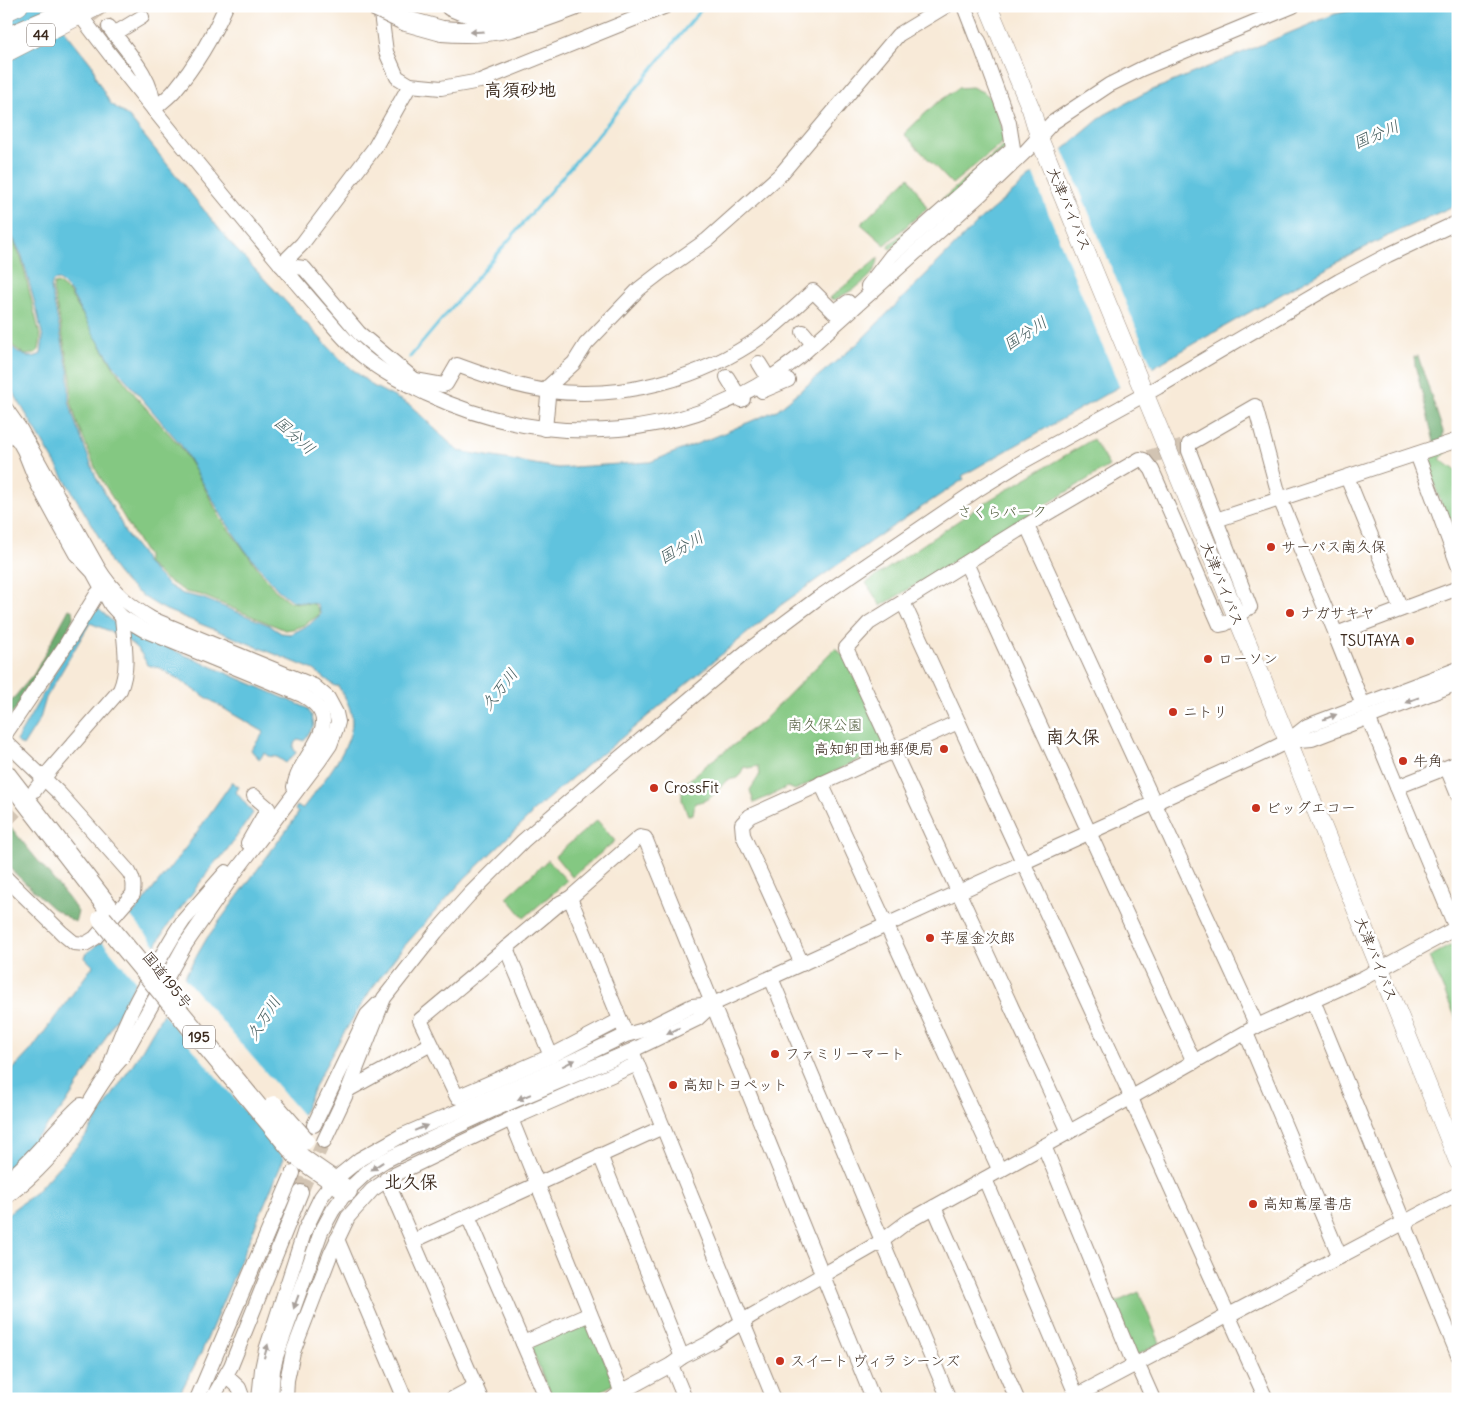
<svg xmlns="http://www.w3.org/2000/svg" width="1464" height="1405" viewBox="0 0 1464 1405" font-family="Delius,'Klee One',sans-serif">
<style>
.green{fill:#84c882;stroke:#607950}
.forest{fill:#6bac70;stroke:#536b47}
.water{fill:#60c3de;stroke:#4e767e;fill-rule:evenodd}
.pier{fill:#f8ead8}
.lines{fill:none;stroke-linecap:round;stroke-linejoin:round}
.stream{stroke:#60c3de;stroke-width:3}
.minor-tunnel{stroke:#d2c4b3;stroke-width:14;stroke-dasharray:14 7;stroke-linecap:butt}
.minor-casing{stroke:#9a8a7b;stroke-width:16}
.major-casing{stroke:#9a8a7b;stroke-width:19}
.highway-casing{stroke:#9a8a7b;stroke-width:22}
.minor{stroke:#fff;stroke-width:14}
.major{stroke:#fff;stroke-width:18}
.highway{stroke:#fff;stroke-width:20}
.highway-bridge-casing{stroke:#9a8a7b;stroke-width:22;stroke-linecap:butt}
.highway-bridge{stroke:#fff;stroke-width:20}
.oneway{fill:#a79f9a}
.poi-dot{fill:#c8321e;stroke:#fff;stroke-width:2}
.labels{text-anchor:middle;stroke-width:5;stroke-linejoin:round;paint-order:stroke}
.shield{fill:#fff;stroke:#766a62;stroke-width:1}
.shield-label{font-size:14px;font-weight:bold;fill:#3b2a1e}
.street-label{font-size:15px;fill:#3b2a1e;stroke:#fff}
.park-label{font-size:15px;fill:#556141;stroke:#fff}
.poi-label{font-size:15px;fill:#3b2a1e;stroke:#fff;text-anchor:start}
.water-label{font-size:16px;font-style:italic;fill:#486061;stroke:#fff}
.quarter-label{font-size:18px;font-weight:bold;fill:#3b2a1e;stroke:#fff}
</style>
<rect width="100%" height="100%" fill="#fff"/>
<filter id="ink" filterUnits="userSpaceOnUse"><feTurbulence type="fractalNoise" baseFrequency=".02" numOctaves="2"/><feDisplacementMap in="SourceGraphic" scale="10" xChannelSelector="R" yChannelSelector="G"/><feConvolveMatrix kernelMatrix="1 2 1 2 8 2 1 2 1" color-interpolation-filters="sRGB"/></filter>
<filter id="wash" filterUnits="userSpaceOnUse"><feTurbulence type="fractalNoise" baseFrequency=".0096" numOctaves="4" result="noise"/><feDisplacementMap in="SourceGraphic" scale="20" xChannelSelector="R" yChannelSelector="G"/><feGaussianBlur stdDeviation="1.12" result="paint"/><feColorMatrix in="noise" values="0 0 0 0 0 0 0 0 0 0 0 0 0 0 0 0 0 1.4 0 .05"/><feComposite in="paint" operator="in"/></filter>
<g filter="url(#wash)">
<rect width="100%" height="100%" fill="#f8ead8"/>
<g class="green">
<polygon points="972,87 985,93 993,100 1006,140 952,184 904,134 933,106 958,88"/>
<polygon points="1007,143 1009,146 891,249 887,247"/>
<polygon points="909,177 927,208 885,245 861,224"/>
<polygon points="6,218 11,226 10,234 21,257 41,339 39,350 34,354 25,355 6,341"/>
<path d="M 878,258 C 878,278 849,292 834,300 L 830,298 Z"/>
<path d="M 58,283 L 69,292 L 114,368 L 139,400 L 180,446 L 196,472 L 221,519 L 263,575 L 275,590 L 290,602 L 314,604 L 319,610 L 319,615 C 307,623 300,629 285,630 L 201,595 L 186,592 L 165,579 L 147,563 L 147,556 L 97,472 L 77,423 L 71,401 L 71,377 L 53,289 L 54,284 Z"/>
<polygon points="1093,439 1109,466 881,606 866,583 986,502"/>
<polygon points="1441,452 1446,453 1440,459 1458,472 1458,549 1423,454"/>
<path d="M 835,648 L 844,656 L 885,743 L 884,748 L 795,790 L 788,787 L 754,803 L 750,790 L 759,776 L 758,766 L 749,768 L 744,767 L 738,778 L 727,780 C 715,792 713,800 695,803 L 693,814 L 688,815 L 682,800 L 682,789 L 687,782 L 710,762 L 739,741 L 745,734 L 761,723 Z"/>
<polygon points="597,820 615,841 572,877 555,856"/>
<polygon points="548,860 567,881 524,918 507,897"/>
<polygon points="1457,942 1458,945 1458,1023 1429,957"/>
<polygon points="1139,1292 1160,1343 1136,1356 1114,1303"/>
<polygon points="589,1322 614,1384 587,1399 553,1399 531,1348 532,1343"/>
</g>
<g class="forest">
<polygon points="1418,356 1443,431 1443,440 1434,442 1415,365 1414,357"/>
<polygon points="69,609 73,611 74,616 60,646 6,723 6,707 34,674"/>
<polygon points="9,825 69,899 78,912 75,922 52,908 6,865 6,830"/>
</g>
<g class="water">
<path d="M 6,6 L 45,6 L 93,66 L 96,78 L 110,103 L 129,117 L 233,246 L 341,360 L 373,386 L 410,405 L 458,451 L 558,468 L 650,462 L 717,436 L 777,410 L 857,344 L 981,219 L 1104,115 L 1143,94 L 1335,14 L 1373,6 L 1458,6 L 1458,204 L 1391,234 L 1345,258 L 962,476 L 964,479 L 874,539 L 781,605 L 601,755 L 600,754 L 531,813 L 531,815 L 465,878 L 400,951 L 370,991 L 342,1036 L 316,1083 L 202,1351 L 177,1399 L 6,1399 L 6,1215 L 36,1192 L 85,1137 L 142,1050 L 207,938 L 296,817 L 298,813 L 295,810 L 297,806 L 302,809 C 318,788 352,749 352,722 C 352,708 345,697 338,686 L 335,686 L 314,670 L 166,610 C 139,596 110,575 103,544 L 6,380 L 6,342 C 17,351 27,362 41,354 L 43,338 L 38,316 L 22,256 L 11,234 L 12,226 L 11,222 L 6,216 ZM 59,280 L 70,291 L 93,333 L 115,367 L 181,445 L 223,518 L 245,550 L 277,589 L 292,601 L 317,604 L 321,614 L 309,625 L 291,634 L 281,633 L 269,625 L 202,598 L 183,594 L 168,585 L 147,564 L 141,553 L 125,533 L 121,523 L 96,477 L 75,422 L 69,400 L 69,374 L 51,288 L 53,281 Z"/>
<path d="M 94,605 L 118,626 L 307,708 L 312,716 L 314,725 L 304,741 L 299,739 L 295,742 L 293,747 L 296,753 L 286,763 L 277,757 L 268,756 L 264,753 L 260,759 L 257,757 L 258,755 L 256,756 L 251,750 L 264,732 L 231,713 L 160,668 L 147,665 C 138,640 113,633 90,623 L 46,698 L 40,719 L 23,746 L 16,741 Z"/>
<path d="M 232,782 L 239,787 L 236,792 L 253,813 L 222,857 L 216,861 L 164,931 L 90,1066 L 65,1105 L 39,1135 L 36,1136 C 32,1149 17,1164 6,1171 L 6,1077 L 31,1050 L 93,966 L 85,958 L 86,954 L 134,913 L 187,846 Z"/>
</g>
<g class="pier">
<polygon points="1062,147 1153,369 1120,388 1032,173"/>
<polygon points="129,914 158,948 138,984 100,939"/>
<polygon points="182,975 304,1117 285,1159 161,1011"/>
</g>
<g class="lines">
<polyline class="stream" points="410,357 601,131 704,6"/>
</g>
</g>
<g filter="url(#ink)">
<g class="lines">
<g class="minor-tunnel">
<polyline points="92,6 109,27"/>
<polyline points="1149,457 1184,446"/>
<polyline points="6,821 31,795"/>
<polyline points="301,1192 324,1141"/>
</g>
<g class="minor-casing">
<g id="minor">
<polyline points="380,6 386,52 397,77 410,85 441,88 480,81 666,6"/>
<path d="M 80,15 C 135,89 194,159 252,230 C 274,256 295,282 317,307 C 332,324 346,343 364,357 C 383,373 405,383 427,394 C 549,451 692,443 799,357 L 982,193 L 1027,150 L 1052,123 L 1109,85 L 1141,69 L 1293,6"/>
<path d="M 109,27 C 127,51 154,79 154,110"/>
<polyline points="114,34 142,17"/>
<path d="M 154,110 C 160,103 168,98 174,91 C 195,66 213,36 226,6"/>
<polyline points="281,265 302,244 375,147 410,85"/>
<polyline points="281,265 304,268 359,333 415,380 413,384"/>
<polyline points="868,286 891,256 1013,148 1009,123 979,41 976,37 964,6"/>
<polyline points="803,332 813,344"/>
<polyline points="759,363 769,379"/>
<polyline points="727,377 741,400 743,399"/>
<path d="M 415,380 L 443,385 L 446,384 L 457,365 C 487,376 517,387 549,391 C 622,400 702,379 762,336 C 780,322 797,306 813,291 L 834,312 L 848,302"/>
<polyline points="762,391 788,380"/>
<path d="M 6,409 L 20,429 L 98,568 C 113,592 128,605 152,619 L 314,686 L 328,698 L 336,713 L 338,722 L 336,729 L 330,745 L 319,761 L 236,871 L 185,945 L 122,1058 C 105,1075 95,1095 82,1115 C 62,1146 36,1175 6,1197"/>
<path d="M 6,428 L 19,441 L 24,450 L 38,485 L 57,520 L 76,554 L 93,572 L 111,605 L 122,617 L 144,630 L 302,695 C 351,722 300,751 294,787"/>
<polyline points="545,429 549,386 574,363 586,344 639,289 661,272 707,240 781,174 898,35 946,6"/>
<polyline points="1417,454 1458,565"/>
<polyline points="1347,477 1401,609"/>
<polyline points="1216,520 1458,440"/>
<polyline points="1027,526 1257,1026"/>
<polyline points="966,563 1194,1062"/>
<polyline points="903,602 1126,1085 1136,1110 1266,1399"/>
<polyline points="1336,634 1337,640 1363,705"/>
<polyline points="1368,717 1397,787"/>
<polyline points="6,733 65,646 97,594 101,590"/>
<polyline points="1288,741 1312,739 1458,683"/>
<path d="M 6,742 L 59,793 L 129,872 C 134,880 134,885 133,894 L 95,938 L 85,944 L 74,943 L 62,933 L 6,878"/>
<polyline points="1458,763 1397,787 1458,933"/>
<polyline points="1447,768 1458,795"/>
<polyline points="821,783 1000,1171"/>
<path d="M 35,790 L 51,769 L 120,690 C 130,667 124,642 122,617"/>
<polyline points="248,843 268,808 254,796"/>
<polyline points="570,898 624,1029"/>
<polyline points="506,948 551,1056"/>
<polyline points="802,964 743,835 742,824 750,816 958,722"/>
<polyline points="771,978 949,1399"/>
<polyline points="1312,1001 1317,1010 1458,1355"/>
<polyline points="620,1020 551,1056 457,1097 420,1020 560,903 570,898 635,841 640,837 645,838 873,1399"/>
<polyline points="1246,1033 1340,1257"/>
<polyline points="634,1056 774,1399"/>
<path d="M 109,1071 C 122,1021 149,977 175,933 L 183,921 L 226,872"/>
<polyline points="348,1090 431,1044"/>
<polyline points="511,1119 618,1382 623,1399"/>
<polyline points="314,1125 367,1015 378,1004"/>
<polyline points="1069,1132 846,648 869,623 1017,531 1140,459 1144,460 1152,470 1220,625 1225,624 1250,607 1189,451 1189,444 1255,406 1280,499 1336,634 1458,588"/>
<polyline points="324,1141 348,1090 384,998 436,932 469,895 523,841 605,770 746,652 818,598 980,488 1022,462 1158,387 1339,281 1388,255 1458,222"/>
<polyline points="1044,1146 1131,1357 1141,1372 1153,1399"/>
<polyline points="600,1155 682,1357"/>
<polyline points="386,1179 481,1399"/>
<polyline points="985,1179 1078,1399"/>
<path d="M 6,1181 C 35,1159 54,1129 81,1105"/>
<polyline points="934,1207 1017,1399"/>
<polyline points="468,1216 547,1399"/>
<polyline points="337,1239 405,1399"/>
<polyline points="413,1241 663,1127"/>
<polyline points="523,1343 590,1314"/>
<polyline points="671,1365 685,1399"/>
<polyline points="226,1376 239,1388 243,1399"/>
<polyline points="197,1399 293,1173"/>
<polyline points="212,1399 231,1366 301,1192"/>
<polyline points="259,1399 262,1369 266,1350 305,1230 321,1197 334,1180 360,1159 401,1136 560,1067 626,1035 644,1030 692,1006 713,1004"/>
<polyline points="271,1399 273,1370 276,1357 321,1232 333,1210 347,1191 367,1172 384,1161 398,1154 495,1109 631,1051 697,1019 713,1004 1266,752 1288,741 1307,726 1458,669"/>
<polyline points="286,1399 287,1380 293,1352 331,1253 348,1217 372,1190 394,1175 511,1119 637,1064"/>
<polyline points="452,1399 476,1386"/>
<polyline points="612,1399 621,1392 671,1365 682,1357 713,1341 751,1316 882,1241 907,1222 1123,1102 1257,1026 1365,977 1458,927"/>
<polyline points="1070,1399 1458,1194"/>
</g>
</g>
<g class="major-casing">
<g id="major">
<polyline points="988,6 1031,109 1041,143 1288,741 1458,1161"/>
<polyline points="6,12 19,6"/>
<polyline points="6,53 98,6"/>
</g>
</g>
<g class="highway-casing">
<g id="highway">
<path d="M 451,6 C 474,17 499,18 524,13"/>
<path d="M 442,31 C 494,36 527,24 574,6"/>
<polyline points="6,38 81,6"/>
<polyline points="6,775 111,911"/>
<path d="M 297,1155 C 313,1168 331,1178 347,1191"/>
</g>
</g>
<use href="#minor" class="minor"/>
<use href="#major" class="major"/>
<use href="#highway" class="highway"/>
<g class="highway-bridge-casing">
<g id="highway-bridge">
<polyline points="375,6 406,21 442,31"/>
<polyline points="102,919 297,1155"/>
<polyline points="274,1106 304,1140"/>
</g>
</g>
<use href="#highway-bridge" class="highway-bridge"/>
</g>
<defs><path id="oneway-solid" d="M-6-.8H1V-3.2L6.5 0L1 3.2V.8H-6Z" transform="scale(1.25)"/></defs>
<g class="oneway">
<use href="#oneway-solid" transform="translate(477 32) rotate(177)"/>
<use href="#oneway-solid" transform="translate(1412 700) rotate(159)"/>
<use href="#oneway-solid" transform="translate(1330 717) rotate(-21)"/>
<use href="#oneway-solid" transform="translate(673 1031) rotate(154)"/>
<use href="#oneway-solid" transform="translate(569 1063) rotate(-26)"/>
<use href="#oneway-solid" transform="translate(524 1097) rotate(157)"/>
<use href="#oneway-solid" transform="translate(421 1128) rotate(-23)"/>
<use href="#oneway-solid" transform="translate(377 1166) rotate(146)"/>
<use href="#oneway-solid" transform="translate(296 1302) rotate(110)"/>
<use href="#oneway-solid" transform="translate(266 1351) rotate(-74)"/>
</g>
</g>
<g class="poi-dot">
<circle cx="1271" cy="547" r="5"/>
<circle cx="1290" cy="613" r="5"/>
<circle cx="1410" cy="641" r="5"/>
<circle cx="1208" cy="659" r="5"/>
<circle cx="1173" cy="712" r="5"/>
<circle cx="944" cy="749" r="5"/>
<circle cx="1403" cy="761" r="5"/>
<circle cx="654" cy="788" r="5"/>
<circle cx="1256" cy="808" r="5"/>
<circle cx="930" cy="938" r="5"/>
<circle cx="775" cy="1054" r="5"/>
<circle cx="673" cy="1085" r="5"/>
<circle cx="1253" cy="1204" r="5"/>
<circle cx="780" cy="1361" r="5"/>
</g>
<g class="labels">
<g class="shield">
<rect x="27" y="23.5" width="28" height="23" rx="4"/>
<rect x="183" y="1025.5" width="32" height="23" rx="4"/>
</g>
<g class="shield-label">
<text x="41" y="40">44</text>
<text x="199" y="1042">195</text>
</g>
<g class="street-label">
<text transform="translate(1069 209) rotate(67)" y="5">大津バイパス</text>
<text transform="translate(1222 584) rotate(68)" y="5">大津バイパス</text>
<text transform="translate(1376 959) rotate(68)" y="5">大津バイパス</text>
<text transform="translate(167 980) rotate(51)" y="5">国道195号</text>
</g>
<g class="park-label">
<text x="1002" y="517">さくらパーク</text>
<text x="825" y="730">南久保公園</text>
</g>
<g class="poi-label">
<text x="1281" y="552">サーパス南久保</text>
<text x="1300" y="618">ナガサキヤ</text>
<text x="1400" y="646" text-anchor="end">TSUTAYA</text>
<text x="1218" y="664">ローソン</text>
<text x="1183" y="717">ニトリ</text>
<text x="934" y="754" text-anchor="end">高知卸団地郵便局</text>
<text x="1413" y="766">牛角</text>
<text x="664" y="793">CrossFit</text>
<text x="1266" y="813">ビッグエコー</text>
<text x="940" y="943">芋屋金次郎</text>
<text x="785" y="1059">ファミリーマート</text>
<text x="683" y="1090">高知トヨペット</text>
<text x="1263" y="1209">高知蔦屋書店</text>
<text x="790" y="1366">スイート ヴィラ シーンズ</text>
</g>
<g class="water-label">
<text transform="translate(1376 134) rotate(-23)" y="6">国分川</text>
<text transform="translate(1025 333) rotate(-33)" y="6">国分川</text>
<text transform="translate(295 435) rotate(42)" y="6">国分川</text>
<text transform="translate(681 547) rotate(-29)" y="6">国分川</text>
<text transform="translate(499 689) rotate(-52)" y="6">久万川</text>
<text transform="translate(263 1018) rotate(-57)" y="6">久万川</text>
</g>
<g class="quarter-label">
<text x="520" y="96">高須砂地</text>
<text x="1073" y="743">南久保</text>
<text x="411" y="1188">北久保</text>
</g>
</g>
<rect width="1464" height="1405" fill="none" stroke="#fff" stroke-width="25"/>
</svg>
